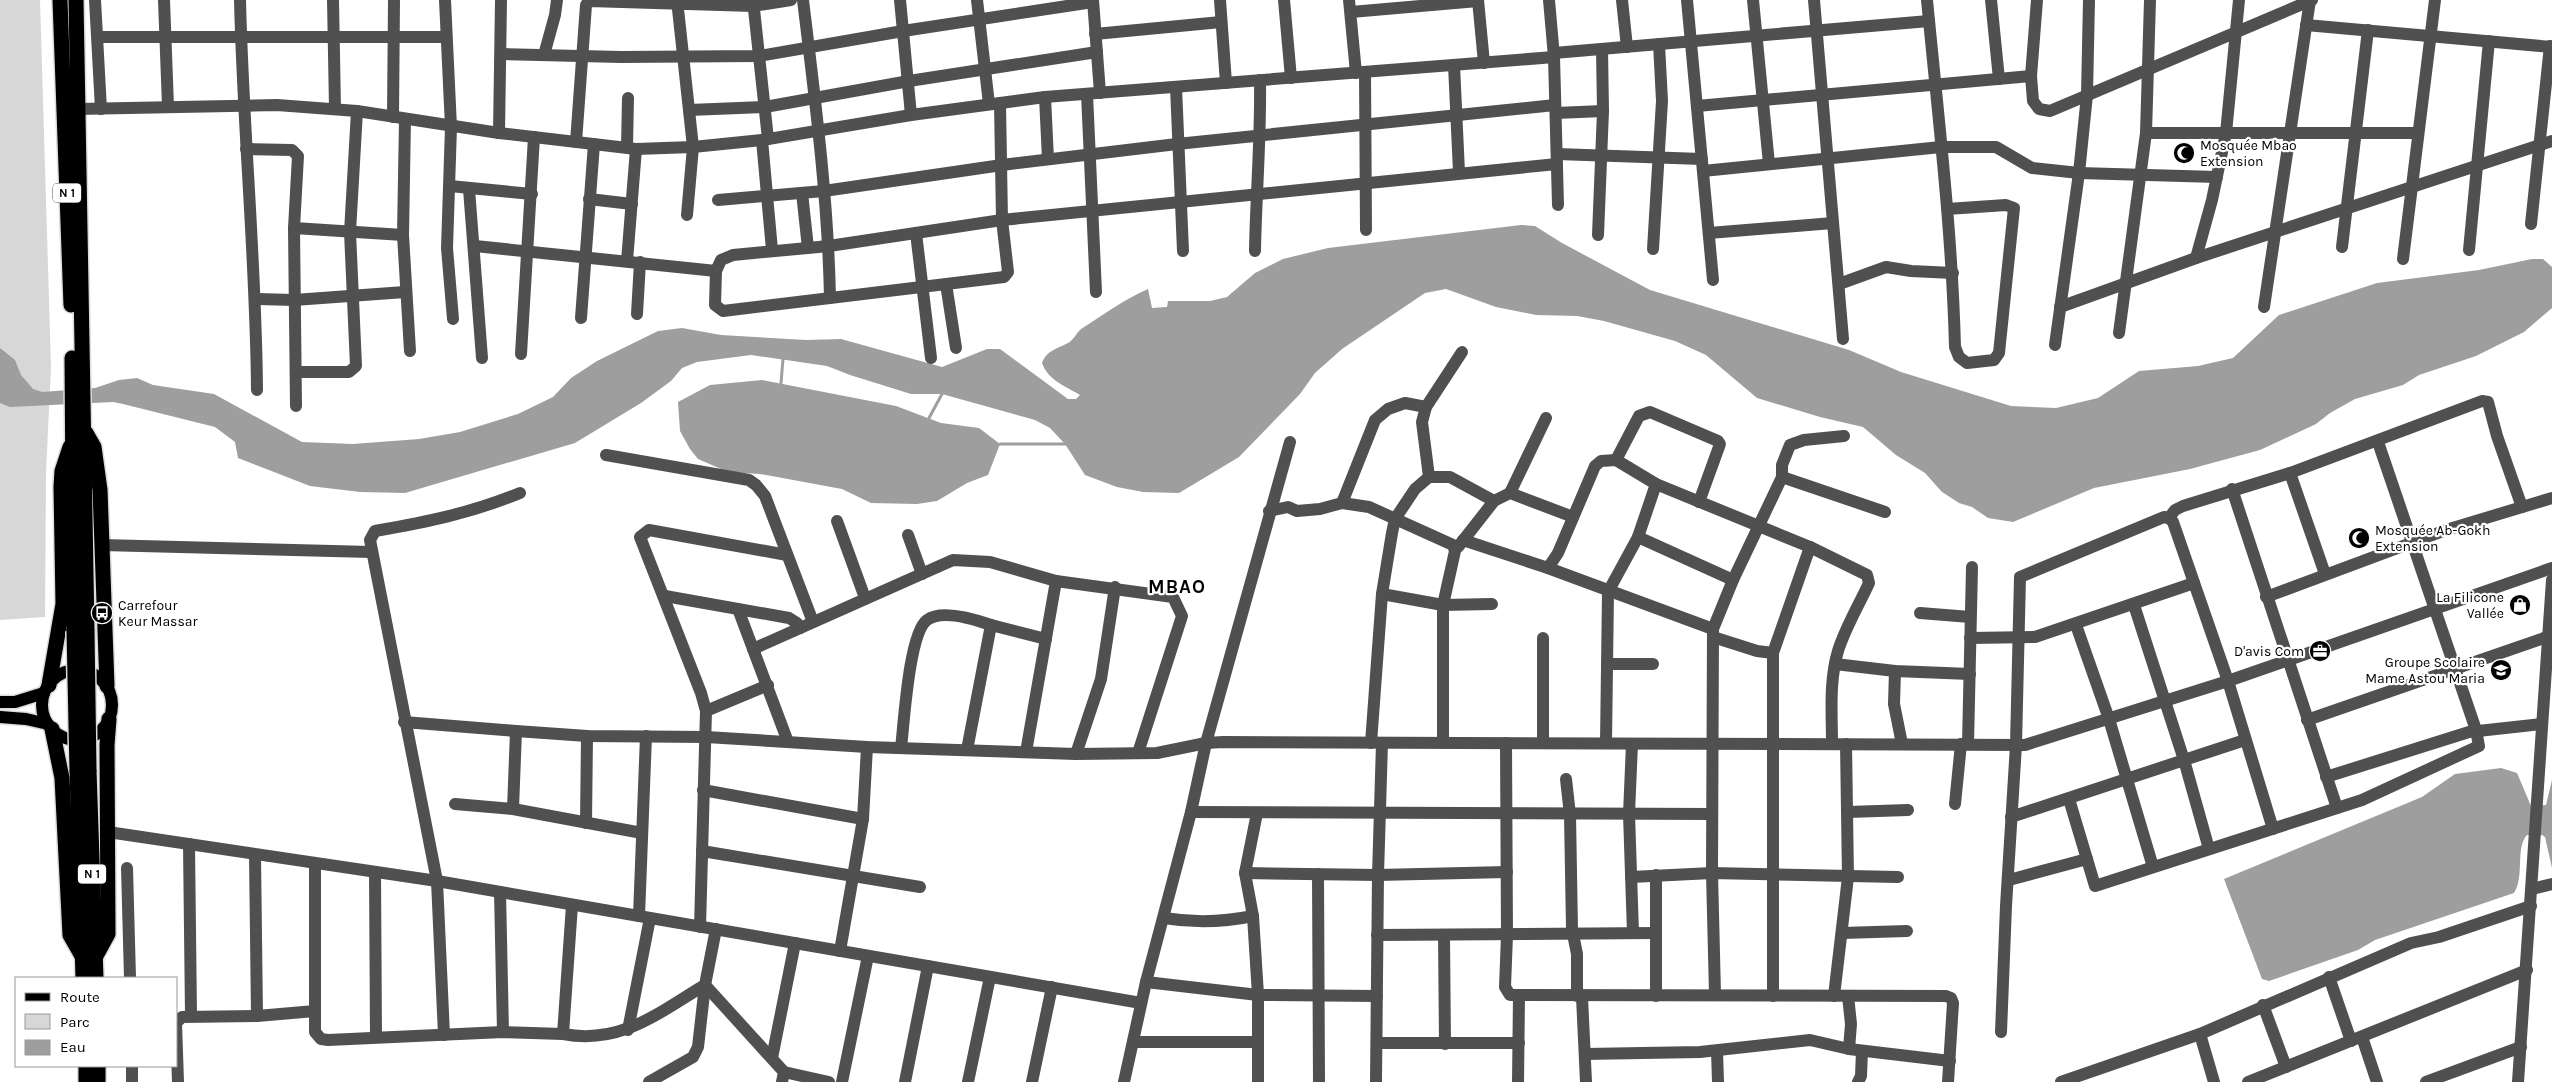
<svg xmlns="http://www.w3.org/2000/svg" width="2552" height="1082" viewBox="0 0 2552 1082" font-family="Karla,sans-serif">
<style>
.green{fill:#d7d7d7}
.water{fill:#9e9e9e}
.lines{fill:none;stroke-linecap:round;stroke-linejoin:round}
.stream{stroke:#9e9e9e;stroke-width:3}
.major-casing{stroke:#dbdbdb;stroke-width:15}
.highway-casing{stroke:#dbdbdb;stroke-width:18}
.minor{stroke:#505050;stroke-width:12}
.major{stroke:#000;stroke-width:12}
.highway{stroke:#000;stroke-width:15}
.highway-bridge-casing{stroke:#dbdbdb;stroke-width:18;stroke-linecap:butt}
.highway-bridge{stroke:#000;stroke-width:15}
.labels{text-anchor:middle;stroke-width:4.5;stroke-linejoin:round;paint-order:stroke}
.shield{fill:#fff;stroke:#4c4c4c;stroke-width:1}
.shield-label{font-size:12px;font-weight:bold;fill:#000}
.poi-label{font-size:14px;fill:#000;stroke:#fff;text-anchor:start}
.district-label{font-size:19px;font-weight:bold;letter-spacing:1px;fill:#000;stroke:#fff}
</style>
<rect width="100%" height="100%" fill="#fff"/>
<polygon class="green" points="0,0 40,0 51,367 46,473 45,617 0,620"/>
<g class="water">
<path d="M 1521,225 L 1535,226 L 1562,243 L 1650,290 L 1849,350 L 1901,372 L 2011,406 L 2056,408 L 2098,398 L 2139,371 L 2198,366 L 2233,358 L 2279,315 L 2377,283 L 2479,270 L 2532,259 L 2543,259 L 2552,267 L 2552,308 L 2524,332 L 2476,356 L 2419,375 L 2403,385 L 2355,399 L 2330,413 L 2316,424 L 2260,450 L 2190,469 L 2094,488 L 2013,522 L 1988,518 L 1972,507 L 1959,503 L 1942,492 L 1925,473 L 1896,455 L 1863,427 L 1820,417 L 1757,398 L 1706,355 L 1675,341 L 1604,321 L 1577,316 L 1536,315 L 1496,307 L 1446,289 L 1425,293 L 1342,349 L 1315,373 L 1300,394 L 1239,457 L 1179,493 L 1143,492 L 1117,487 L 1085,475 L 1065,444 L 1050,428 L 1035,420 L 942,394 L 911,394 L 850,375 L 827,366 L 751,355 L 697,362 L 682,368 L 671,381 L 641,403 L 575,443 L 405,493 L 360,492 L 310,486 L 238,458 L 235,442 L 215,427 L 123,404 L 113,402 L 10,407 L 0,403 L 0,348 L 15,360 L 21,375 L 33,389 L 42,392 L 95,388 L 119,380 L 137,378 L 153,385 L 214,394 L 302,442 L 353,444 L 419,439 L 460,432 L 518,414 L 553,397 L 571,378 L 597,361 L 658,331 L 682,328 L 721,335 L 806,340 L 841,339 L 942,367 L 987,349 L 1000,349 L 1068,399 L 1076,399 L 1080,395 C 1065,386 1048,380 1042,363 C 1047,350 1057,349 1068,343 C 1074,340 1076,333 1081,329 C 1103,315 1125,299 1148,289 L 1152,308 L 1167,307 L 1168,301 L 1210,301 L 1227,297 L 1255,273 L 1283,259 L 1328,248 Z"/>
<polygon points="762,380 896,406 941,423 979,428 1000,444 988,475 967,483 937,501 917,504 871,503 842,489 760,474 728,472 698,459 690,449 680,431 678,402 710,385"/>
<path d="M 2501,768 L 2517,773 L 2531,806 L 2546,805 L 2552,780 L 2552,868 L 2545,837 L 2542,835 L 2527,835 C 2515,848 2525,876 2514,893 L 2375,940 L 2358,950 L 2269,981 L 2262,979 L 2224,879 L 2422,797 L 2455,774 Z"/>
</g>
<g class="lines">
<g class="stream">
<polyline points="781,383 783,359"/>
<polyline points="929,418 942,394"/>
<polyline points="1000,444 1065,444"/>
</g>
<g class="major-casing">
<g id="major">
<circle cx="77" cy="705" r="35"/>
<polyline points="0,702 15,702 44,693"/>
<polyline points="0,717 26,719 48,724"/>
</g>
</g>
<g class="highway-casing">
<g id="highway">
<polyline points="60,0 71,305"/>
<polyline points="76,0 87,631"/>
<polyline points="72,358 74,631"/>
<polyline points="86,433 94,447 100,490 107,686"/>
<polyline points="49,685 63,604 61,486 62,471 70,447"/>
<polyline points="52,729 62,778 70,935 82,956"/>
<polyline points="77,770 83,978"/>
<polyline points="89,770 96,978"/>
<polyline points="96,956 108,934 107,745 109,719"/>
<polyline points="86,1066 86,1082"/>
<polyline points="98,1066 98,1082"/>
</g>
</g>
<g class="minor">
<polyline points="95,0 101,109"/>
<polyline points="164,0 168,106"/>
<path d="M 240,0 C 243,130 256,260 257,390"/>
<polyline points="333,0 335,109"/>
<polyline points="445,0 451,127 447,248 453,319"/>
<polyline points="677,0 693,147 687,215"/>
<polyline points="753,0 768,139"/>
<path d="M 803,0 C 815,99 828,198 830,298"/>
<polyline points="900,0 911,115"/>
<polyline points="977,0 989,104"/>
<polyline points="1093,0 1100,93"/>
<polyline points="1220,0 1226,83"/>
<polyline points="1284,0 1291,78"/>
<polyline points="1349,0 1356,73"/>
<polyline points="1478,0 1484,63"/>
<polyline points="1549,0 1554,57 1558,205"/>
<polyline points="1622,0 1627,47"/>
<polyline points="1687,0 1713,280"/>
<polyline points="1753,0 1769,164"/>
<polyline points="1814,0 1843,339"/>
<path d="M 1927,0 C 1938,115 1952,231 1955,347 L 1959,357 L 1967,363 L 1994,360 L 1999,353 L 2014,208 L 2006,205 L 1947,209"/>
<polyline points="1991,0 1999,79"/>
<polyline points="2037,0 2031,76 2033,101 2039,109 2050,111 2312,0"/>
<polyline points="1351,12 1478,1"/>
<polyline points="2306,25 2552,47"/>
<polyline points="1095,34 1221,22"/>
<polyline points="98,37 446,37"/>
<polyline points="1554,53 1929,21"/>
<polyline points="502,54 621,57 759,56 903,31 1093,2"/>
<polyline points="544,55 555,15 557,0"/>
<polyline points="1454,65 1459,172"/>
<polyline points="1365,72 1366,230"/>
<polyline points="1176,87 1183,251"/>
<polyline points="1087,94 1096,292"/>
<polyline points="1045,97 1048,159"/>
<polyline points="1697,106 2031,76"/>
<polyline points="77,109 277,105 357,111 499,133 636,149 693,147 762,140 911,115 1045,97 1554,57"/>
<polyline points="689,110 765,107 909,81 1097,52"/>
<polyline points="1556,113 1603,111"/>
<polyline points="393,117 394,0"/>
<polyline points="405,119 403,235 410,351"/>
<polyline points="499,133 501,0"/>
<polyline points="2146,133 2418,133"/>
<polyline points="762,140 772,250"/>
<polyline points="576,142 586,5 589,1 753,6 791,0"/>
<polyline points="627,147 628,98"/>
<polyline points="246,149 292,150 298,156 294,228 296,406"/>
<polyline points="1557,154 1702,159"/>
<polyline points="1703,171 1941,147 1996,147 2032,168 2079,173 2217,177"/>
<polyline points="450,186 532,194"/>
<polyline points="469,189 482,358"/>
<polyline points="802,193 808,248"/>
<polyline points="589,199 632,204"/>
<polyline points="718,200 824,191 1002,165 1177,144 1555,105"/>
<polyline points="2531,224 2550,46"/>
<polyline points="294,228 403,235"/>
<polyline points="916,233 931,358"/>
<polyline points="1709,233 1833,223"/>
<polyline points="1598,235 1603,111 1602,49"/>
<polyline points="475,246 716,271 721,260 733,255 829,246 1002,220 1557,164"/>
<polyline points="2342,247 2368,30"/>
<polyline points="1653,249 1662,101 1659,44"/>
<polyline points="2469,250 2489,41"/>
<path d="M 1255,251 C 1256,194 1261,138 1260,80"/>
<polyline points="2196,258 2212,200 2226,133 2239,0"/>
<polyline points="2403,259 2435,0"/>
<polyline points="627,261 636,149"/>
<polyline points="716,271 715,305 723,311 1004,277 1008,272 1002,220 1000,103"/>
<polyline points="946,284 956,348"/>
<polyline points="1839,284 1886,267 1911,271 1953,273"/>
<polyline points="257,299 294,300 405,292"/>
<polyline points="2060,307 2196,258 2552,141"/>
<polyline points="2264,307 2310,0"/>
<polyline points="637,314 640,262"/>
<polyline points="581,318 594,144"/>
<polyline points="2119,333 2146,133 2150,0"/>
<polyline points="2055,345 2079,173 2087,95 2089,0"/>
<polyline points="521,354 534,137"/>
<polyline points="297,372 349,372 356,366 350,232 357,111"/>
<polyline points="606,455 749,480 756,485 765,496 813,622"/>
<polyline points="1616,460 1639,416 1650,412 1718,441 1720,444 1699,502"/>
<polyline points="2290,473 2325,574"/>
<polyline points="1429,477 1422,422 1426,407 1462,352"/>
<polyline points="1782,477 1885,512"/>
<polyline points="2232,489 2337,808"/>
<polyline points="1510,493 1546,418"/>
<polyline points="1342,503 1375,420 1388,409 1405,403 1426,407"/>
<polyline points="1269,511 1288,507 1297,511 1320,509 1342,503 1369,507 1453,545 1455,551 1443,605 1443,743"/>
<polyline points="2169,518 2175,510 2183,506 2290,473 2482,401 2488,402 2497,436 2522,507"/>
<polyline points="2169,518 2173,522 2228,681 2273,829"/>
<polyline points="837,521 865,598"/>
<polyline points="908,535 922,574"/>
<polyline points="1638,537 1733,580"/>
<polyline points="1463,540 1548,568 1713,629"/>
<polyline points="102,545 371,552"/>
<polyline points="1458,547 1494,501 1510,493 1573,517"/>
<path d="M 1548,568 L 1558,553 L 1595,466 L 1601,461 L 1616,460 L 1656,484 L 1810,547 L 1867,575 L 1869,583 C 1859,605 1845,628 1838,651 C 1829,681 1832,713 1832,744"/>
<polyline points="1382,594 1443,605 1492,604"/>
<polyline points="665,596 789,618 797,623 800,628"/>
<polyline points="2266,597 2446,530 2552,498"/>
<polyline points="2134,605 2184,760 2209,849"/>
<polyline points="738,609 788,742"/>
<polyline points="1920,613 1970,617"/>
<polyline points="991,625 1046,639"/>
<polyline points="2076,625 2109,719 2153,867"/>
<polyline points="1713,637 1757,651 1773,653"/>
<polyline points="1970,638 2035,637 2194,583"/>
<polyline points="753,649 953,560 990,562 1056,581 1173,597 1182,616 1138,753"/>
<polyline points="1607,664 1653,664"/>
<polyline points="1835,664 1895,671 1970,674"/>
<polyline points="1895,671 1894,704 1902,744"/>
<polyline points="706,711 768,685"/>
<polyline points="2307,720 2547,637"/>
<polyline points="404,722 516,731"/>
<polyline points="1371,743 1382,594 1392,533 1395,519 1415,489 1429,477 1450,477 1494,501"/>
<polyline points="1506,743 1507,935 1505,987 1510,995 1946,996 1951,998 1953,1003 1948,1082"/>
<polyline points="1543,743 1543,638"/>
<polyline points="1606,743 1608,592 1638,537 1656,484"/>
<polyline points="1632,744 1629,814 1633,933"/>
<polyline points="1968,744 1972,567"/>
<path d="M 901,748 C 904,723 909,633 927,620 C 942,609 974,619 991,625 L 967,750"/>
<polyline points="1026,752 1056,581"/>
<polyline points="1076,754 1101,679 1115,587"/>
<polyline points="2326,777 2469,732 2542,724"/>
<polyline points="1566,779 1570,815 1572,929 1577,954 1577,996"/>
<polyline points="703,790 863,819"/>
<polyline points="2069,799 2095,886 2362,800 2479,746 2476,730 2378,442"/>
<polyline points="455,804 513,809 516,731 587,736 706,737 867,747 1076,754 1157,753 1206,743 1223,742 2025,745 2228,681 2552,568"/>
<polyline points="1955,804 1961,744"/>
<polyline points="513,809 642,833"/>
<polyline points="1191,812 1712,814"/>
<polyline points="1848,812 1908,810"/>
<polyline points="1257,813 1245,873 1253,916 1258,995 1258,1082"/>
<polyline points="2011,817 2245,740"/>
<polyline points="586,823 587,736"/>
<polyline points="108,832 437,881 1141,1003"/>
<polyline points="189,844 191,1016"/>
<polyline points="702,851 920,887"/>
<polyline points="255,855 257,1016"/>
<polyline points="315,864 315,1032 321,1039 328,1040 503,1032 563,1034"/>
<polyline points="127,868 130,978"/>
<polyline points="375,872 376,1037"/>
<polyline points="1245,873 1378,875 1507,872"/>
<polyline points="1318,874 1319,1082"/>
<polyline points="1631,877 1712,873 1898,877"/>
<polyline points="2009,880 2087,859"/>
<polyline points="2532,889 2552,884"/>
<polyline points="500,892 503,1032"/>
<path d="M 572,905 L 563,1034 C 621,1045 658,1013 705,985"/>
<polyline points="639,916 646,736"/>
<path d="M 1164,918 C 1194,923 1224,922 1253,916"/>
<polyline points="700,927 706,711 701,693 640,537 649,530 787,555"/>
<polyline points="1842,933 1907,931"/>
<polyline points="1377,935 1656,933"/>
<polyline points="1444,936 1445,1044"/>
<polyline points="840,951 863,819 867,747"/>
<polyline points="2329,977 2351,1041"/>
<polyline points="1146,982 1258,995 1377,996"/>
<polyline points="705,985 784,1072 782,1082"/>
<polyline points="1715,994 1712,873 1713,629 1733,580 1782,477 1782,465 1790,445 1804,440 1844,436"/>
<polyline points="1656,996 1656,875"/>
<polyline points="1773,996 1773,653 1810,547"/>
<polyline points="1834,996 1848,877 1846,744"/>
<polyline points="1848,996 1851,1024 1849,1049"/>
<polyline points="1582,997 1586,1082"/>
<polyline points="2263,1005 2286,1067"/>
<polyline points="628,1030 650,918"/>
<polyline points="2001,1032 2006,906 2016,745 2020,577 2164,517 2169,518"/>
<polyline points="2200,1034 2214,1082"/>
<path d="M 444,1035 L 437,881 L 370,540 L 375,531 C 427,522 471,513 520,493"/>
<polyline points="2362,1037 2377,1082"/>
<polyline points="1133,1042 1258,1042"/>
<polyline points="1377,1043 1519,1043"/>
<polyline points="1717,1051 1718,1082"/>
<polyline points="1585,1054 1700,1052 1810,1040 1849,1049 1950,1061"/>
<polyline points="772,1058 795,943"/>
<polyline points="132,1066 132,1082"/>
<polyline points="784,1072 829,1082"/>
<polyline points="178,1082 176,1023 182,1017 257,1016 315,1011"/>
<polyline points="649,1082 693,1057 698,1047 705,985 716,929"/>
<polyline points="842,1082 868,956"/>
<polyline points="905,1082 928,966"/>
<polyline points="968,1082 990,977"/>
<polyline points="1032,1082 1052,987"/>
<polyline points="1124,1082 1146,982 1191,812 1206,743 1290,442"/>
<polyline points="1376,1082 1378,875 1382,743"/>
<polyline points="1518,1082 1519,996"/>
<polyline points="1858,1082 1861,1076 1862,1051"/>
<polyline points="2061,1082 2200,1034 2411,943 2439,937 2531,906"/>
<polyline points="2248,1082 2527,970"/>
<polyline points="2426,1082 2521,1047"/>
<polyline points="2518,1082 2552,580"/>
</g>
<use href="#major" class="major"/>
<use href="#highway" class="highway"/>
<g class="highway-bridge-casing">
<g id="highway-bridge">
<polyline points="74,631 77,770"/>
<polyline points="87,631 89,770"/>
</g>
</g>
<use href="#highway-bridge" class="highway-bridge"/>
</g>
<defs>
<g id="mosque-disc" transform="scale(1.125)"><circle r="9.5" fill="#000" stroke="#fff"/><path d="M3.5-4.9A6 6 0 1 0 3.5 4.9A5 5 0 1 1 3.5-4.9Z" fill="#fff"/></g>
<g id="shop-disc" transform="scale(1.125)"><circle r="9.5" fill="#000" stroke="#fff"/><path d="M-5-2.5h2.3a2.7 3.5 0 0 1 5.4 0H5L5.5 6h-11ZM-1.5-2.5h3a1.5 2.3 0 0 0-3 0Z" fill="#fff"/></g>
<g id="bus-disc" transform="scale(1.125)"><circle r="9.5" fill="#000" stroke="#fff"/><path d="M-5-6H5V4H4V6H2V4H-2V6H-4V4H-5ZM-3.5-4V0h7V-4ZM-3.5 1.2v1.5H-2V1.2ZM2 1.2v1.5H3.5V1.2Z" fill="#fff"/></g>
<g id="office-disc" transform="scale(1.125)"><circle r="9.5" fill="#000" stroke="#fff"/><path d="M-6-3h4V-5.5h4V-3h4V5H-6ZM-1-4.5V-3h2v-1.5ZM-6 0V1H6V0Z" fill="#fff"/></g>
<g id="school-disc" transform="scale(1.125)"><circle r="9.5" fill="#000" stroke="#fff"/><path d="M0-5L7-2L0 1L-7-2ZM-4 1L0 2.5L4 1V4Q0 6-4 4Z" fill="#fff"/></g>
</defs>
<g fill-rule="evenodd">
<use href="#mosque-disc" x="2184" y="153"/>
<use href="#mosque-disc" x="2359" y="538"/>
<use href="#shop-disc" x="2520" y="605"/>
<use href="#bus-disc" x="102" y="613"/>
<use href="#office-disc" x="2320" y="651"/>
<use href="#school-disc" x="2501" y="670"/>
</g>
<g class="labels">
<g class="shield">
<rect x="53" y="183.5" width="28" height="19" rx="4"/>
<rect x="78" y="864.5" width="28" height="19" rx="4"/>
</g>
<g class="shield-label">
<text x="67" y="197">N 1</text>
<text x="92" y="878">N 1</text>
</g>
<g class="poi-label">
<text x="2200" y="150">Mosquée Mbao<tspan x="2200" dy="16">Extension</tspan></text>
<text x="2375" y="535">Mosquée Ab-Gokh<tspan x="2375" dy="16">Extension</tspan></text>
<text x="2504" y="602" text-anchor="end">La Filicone<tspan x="2504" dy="16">Vallée</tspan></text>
<text x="118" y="610">Carrefour<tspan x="118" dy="16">Keur Massar</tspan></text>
<text x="2304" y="656" text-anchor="end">D'avis Com</text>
<text x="2485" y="667" text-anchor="end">Groupe Scolaire<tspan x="2485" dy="16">Mame Astou Maria</tspan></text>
</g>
<g class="district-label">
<text x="1177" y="593">MBAO</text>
</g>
</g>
<rect x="15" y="977" width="162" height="90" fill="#ffffff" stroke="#999999"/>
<rect x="25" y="993" width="25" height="8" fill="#000000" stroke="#999999"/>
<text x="60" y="1002" font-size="15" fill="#000000">Route</text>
<rect x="25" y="1014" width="25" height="15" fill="#d7d7d7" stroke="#999999"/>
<text x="60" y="1027" font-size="15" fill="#000000">Parc</text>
<rect x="25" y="1040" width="25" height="15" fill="#9e9e9e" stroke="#999999"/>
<text x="60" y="1052" font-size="15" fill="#000000">Eau</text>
</svg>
